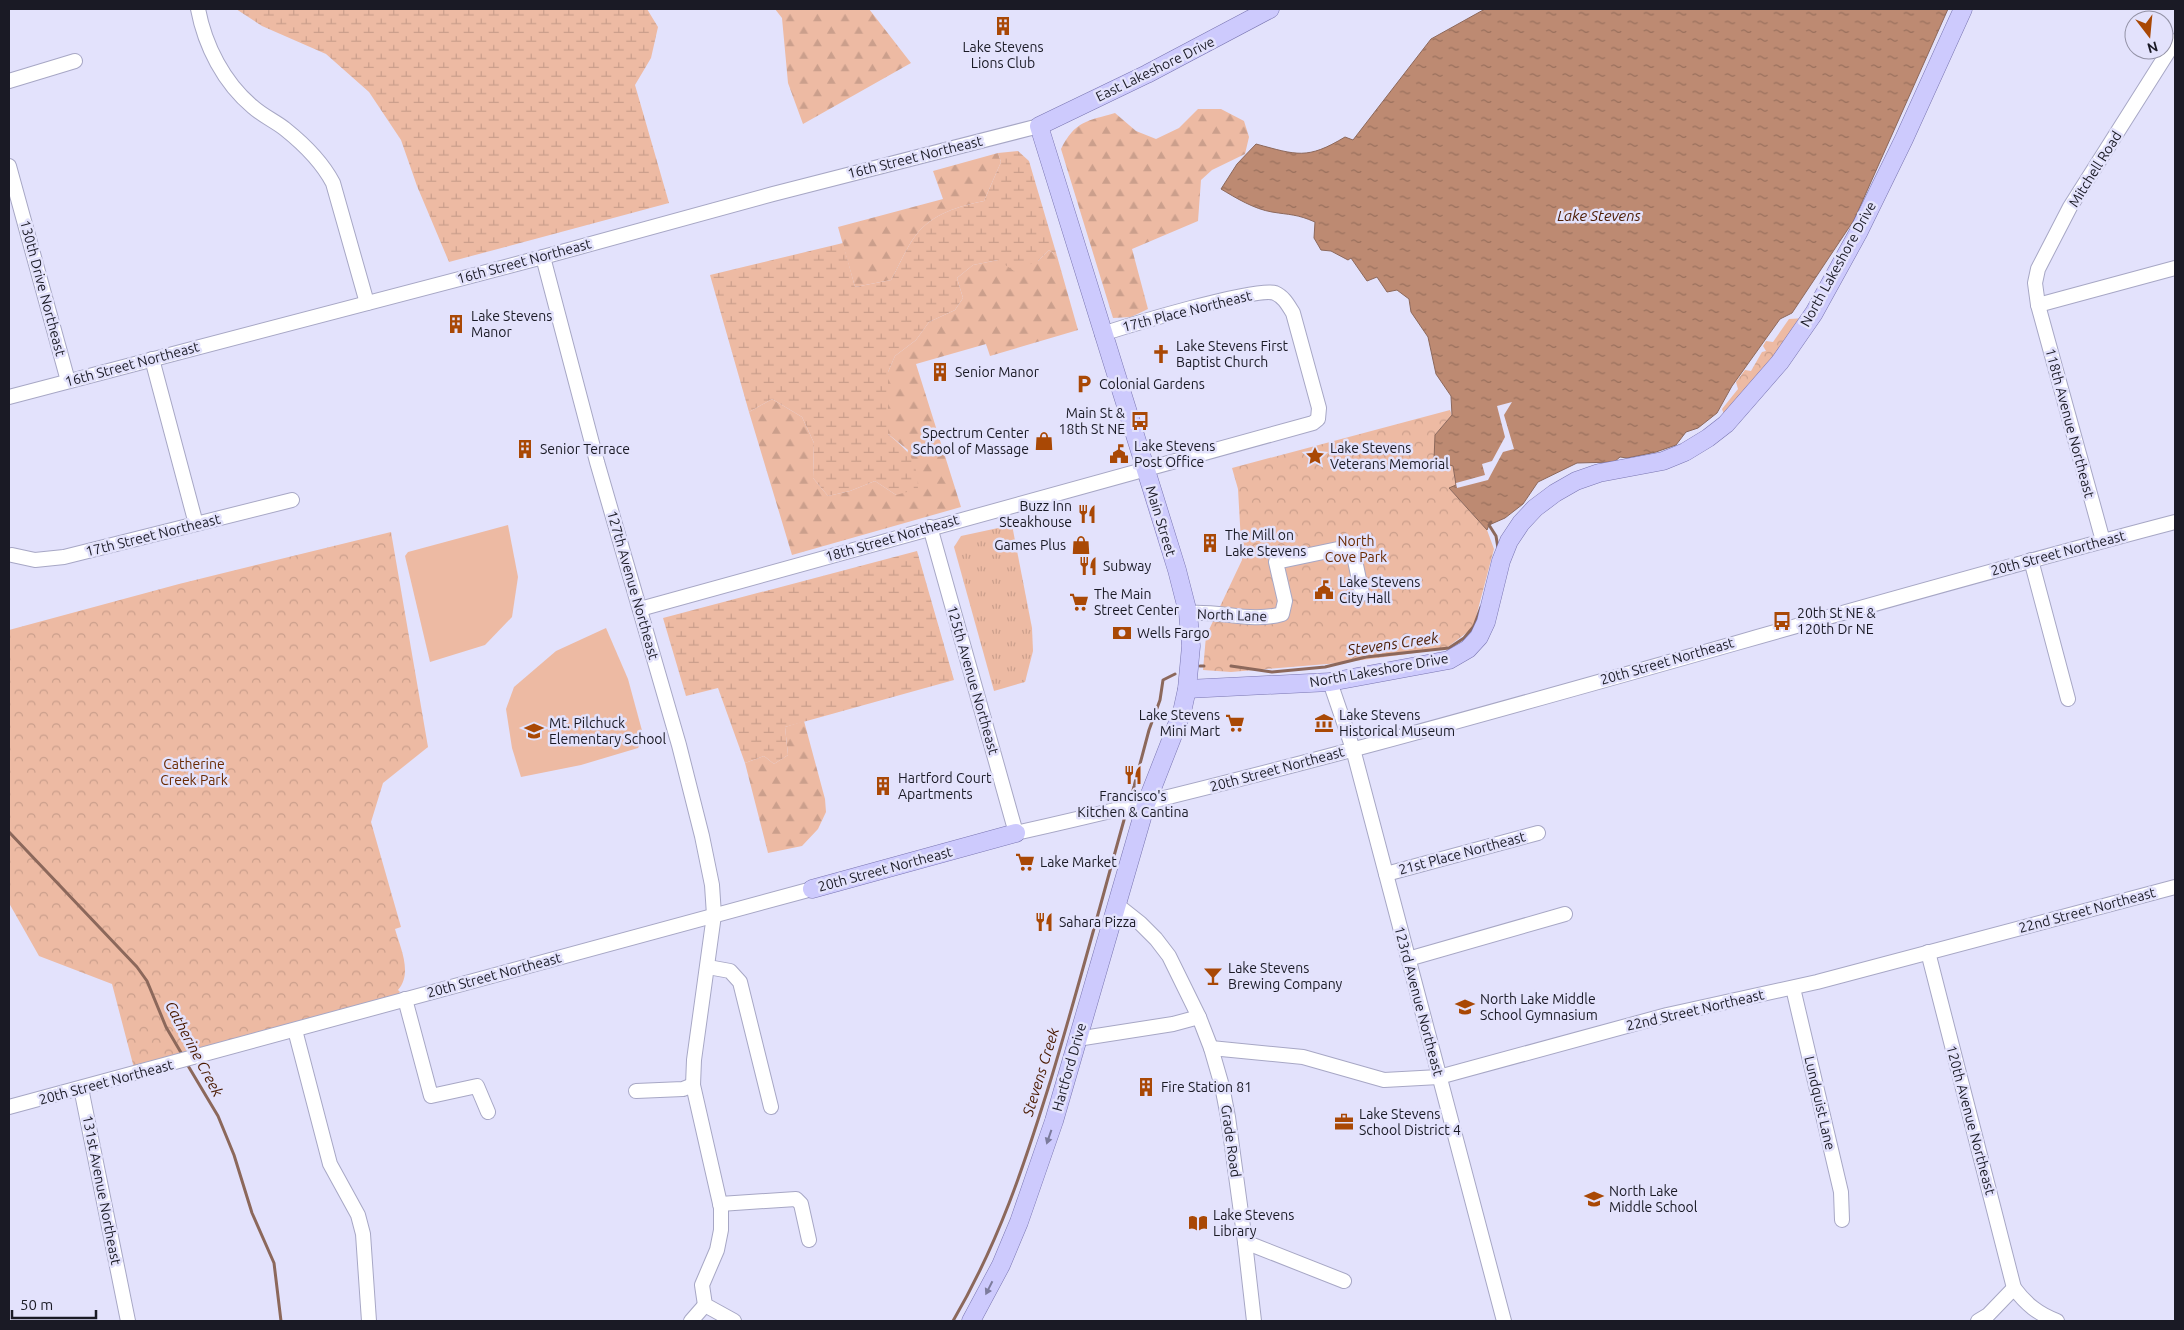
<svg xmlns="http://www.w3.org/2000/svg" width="2184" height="1330" viewBox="0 0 2184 1330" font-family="Ubuntu,sans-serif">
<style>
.grass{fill:url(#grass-tufts)}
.forest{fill:url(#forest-firs)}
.wetland{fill:url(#wetland-marsh)}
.park{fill:url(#park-crowns)}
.pitch{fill:#edbaa3}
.water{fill:url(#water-ripples);stroke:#8c685b}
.pier{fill:#e3e2fc}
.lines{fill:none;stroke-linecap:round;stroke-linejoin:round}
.stream{stroke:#8c685b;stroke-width:3}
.minor-casing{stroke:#a7a7c5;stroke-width:16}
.major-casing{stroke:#7975b1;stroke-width:19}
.minor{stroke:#fff;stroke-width:14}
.major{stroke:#cdcafd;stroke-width:18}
.oneway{fill:#7c7b9c}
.labels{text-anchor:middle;stroke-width:5;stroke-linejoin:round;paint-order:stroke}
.poi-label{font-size:14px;fill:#1a1a25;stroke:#e3e2fc;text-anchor:start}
.street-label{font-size:14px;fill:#1a1a25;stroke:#e3e2fc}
.park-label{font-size:14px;fill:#692a02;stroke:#e3e2fc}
.water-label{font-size:15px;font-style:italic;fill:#4a1a00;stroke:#e3e2fc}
</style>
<defs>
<pattern id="grass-tufts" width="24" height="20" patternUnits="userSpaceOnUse" patternTransform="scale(1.25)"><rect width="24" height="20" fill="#edbaa3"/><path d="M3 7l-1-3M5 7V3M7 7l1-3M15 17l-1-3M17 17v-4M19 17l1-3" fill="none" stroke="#cb9f8c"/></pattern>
<pattern id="forest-firs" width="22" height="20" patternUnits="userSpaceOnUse" patternTransform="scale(1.25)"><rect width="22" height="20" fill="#edbaa3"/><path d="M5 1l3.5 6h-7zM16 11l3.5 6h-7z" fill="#cb9f8c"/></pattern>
<pattern id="wetland-marsh" width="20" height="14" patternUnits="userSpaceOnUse" patternTransform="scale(1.25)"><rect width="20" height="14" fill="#edbaa3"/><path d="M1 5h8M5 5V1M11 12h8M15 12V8" fill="none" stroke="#cb9f8c"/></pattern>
<pattern id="park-crowns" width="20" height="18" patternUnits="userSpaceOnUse" patternTransform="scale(1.25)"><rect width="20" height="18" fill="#edbaa3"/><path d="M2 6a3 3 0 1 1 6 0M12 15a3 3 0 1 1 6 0" fill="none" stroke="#cb9f8c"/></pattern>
<pattern id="water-ripples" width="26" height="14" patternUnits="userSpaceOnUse" patternTransform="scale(1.25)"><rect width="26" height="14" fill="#bd8a72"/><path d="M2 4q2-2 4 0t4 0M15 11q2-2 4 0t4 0" fill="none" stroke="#99705d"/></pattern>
</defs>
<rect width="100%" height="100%" fill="#e3e2fc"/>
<polygon class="grass" points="1012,525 1032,628 1033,651 1025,682 994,691 954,547 961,536"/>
<g class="forest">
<polygon points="775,9 869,9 911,63 803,124 788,83 782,18"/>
<path d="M 1198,109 L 1221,109 L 1244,121 L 1249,137 L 1245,154 L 1212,170 L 1201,180 L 1198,221 L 1132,249 L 1148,309 L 1131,317 L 1113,318 L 1061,149 C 1075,121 1087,121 1115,113 L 1136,131 L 1156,139 L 1179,128 Z"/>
<path d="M 998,153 L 1001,162 L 984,201 C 959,206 932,214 916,235 C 906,248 899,266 891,280 L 855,287 L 838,227 L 943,199 L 933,171 Z"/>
<polygon points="1049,250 1057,256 1078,330 990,356 986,344 916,364 961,507 792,555 749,412 772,399 802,417 814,443 813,478 828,496 850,491 875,481 896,495 908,450 888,434 888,372 895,356 916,340 929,322 955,310 963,298 957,278 973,265 998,260 1038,261"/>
<polygon points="804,721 825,799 826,812 818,829 802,846 768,853 745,763 764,756 774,764 788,755 785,727"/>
</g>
<g class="wetland">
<polygon points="236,9 647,9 658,27 651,58 635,85 669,203 449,262 417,186 401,140 369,92 326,54 262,26"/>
<path d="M 1018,151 L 1029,161 L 1057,256 L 1049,250 L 1038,261 L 1014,271 L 998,260 L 973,265 L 957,278 L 963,298 L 955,310 L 929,322 L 916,340 L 895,356 L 888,372 L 888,434 C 910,453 917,458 918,489 L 896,495 L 875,481 L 850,491 L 828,496 L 813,478 L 814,443 L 802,417 L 772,399 L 749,412 L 710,275 L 843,243 L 855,287 L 891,280 C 899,266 906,248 916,235 C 932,214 959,206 984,201 L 1001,162 L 998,153 Z"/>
<polygon points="917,551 954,680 785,727 788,755 774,764 764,756 745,763 718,688 686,696 663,618"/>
</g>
<g class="park">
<polygon points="1806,318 1726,420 1722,409 1738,389 1736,382 1745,370 1751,371 1762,352 1766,351 1763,346 1766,341 1773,342 1789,319"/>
<polygon points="1450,410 1452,415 1435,435 1453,466 1456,486 1449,488 1487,530 1494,549 1473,628 1445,649 1339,663 1231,672 1203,670 1206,636 1242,560 1238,489 1232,468"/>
<path d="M 391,532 L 428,747 L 383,783 L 371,822 L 401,927 L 395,929 C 400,947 413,973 398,990 L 400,992 L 397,995 L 134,1068 L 112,984 L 39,956 L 9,903 L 9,630 L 179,584 Z"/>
</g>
<g class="pitch">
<polygon points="508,525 518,577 512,617 485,645 430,662 405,556 408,552"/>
<polygon points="606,628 628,679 644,738 638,748 581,765 521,777 512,748 506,709 514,687 556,651"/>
</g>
<path class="water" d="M 1485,9 L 1948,9 L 1854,220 L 1792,313 L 1780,319 L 1732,386 L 1717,413 L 1698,428 L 1686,432 L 1676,445 L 1656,452 L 1627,458 L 1620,457 L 1614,462 L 1577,463 L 1538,482 L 1523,504 L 1505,518 L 1489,525 L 1487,530 L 1449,488 L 1456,485 L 1453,466 L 1434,460 L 1435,435 L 1452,415 L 1451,396 L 1436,374 L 1428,337 L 1411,312 L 1409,299 L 1397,290 L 1387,292 L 1377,277 L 1367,281 L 1351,258 L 1348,260 L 1331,251 L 1321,250 L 1314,238 L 1315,222 C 1297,214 1290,215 1272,212 C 1254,209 1236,198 1221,189 L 1237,164 L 1256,144 C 1297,155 1307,160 1345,137 L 1353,140 L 1431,39 Z"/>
<polygon class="pier" points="1512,402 1504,415 1514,449 1503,452 1488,480 1457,488 1456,483 1485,475 1482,464 1492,461 1505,437 1497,406"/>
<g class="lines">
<g class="stream">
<polyline points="1491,522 1489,525 1496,536 1498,548"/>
<polyline points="1200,666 1204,666"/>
<polyline points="1231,666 1272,672 1325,667 1366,657 1449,648 1464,638 1474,626 1481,607"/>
<polyline points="1132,794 1149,730 1160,700 1163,680 1175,674"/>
<polyline points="9,832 137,967 147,981 166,1027 183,1056"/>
<polyline points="187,1064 218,1116 234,1155 252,1213 274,1263 281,1321"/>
<path d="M 953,1321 C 999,1242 1024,1166 1051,1079 C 1077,993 1100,906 1124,820"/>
</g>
<g class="minor-casing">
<g id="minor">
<path d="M 198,9 C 205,46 224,83 253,107 C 263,116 275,121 285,129 C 305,145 322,162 333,183 L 367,303"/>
<polyline points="9,81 75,61"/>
<polyline points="9,166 68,381"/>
<polyline points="543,257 597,462 679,745 702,836 712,885 714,915 694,1060 693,1085 721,1208 721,1230 717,1250 702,1285 705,1305 734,1321"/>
<polyline points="2038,305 2175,268"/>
<polyline points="152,359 196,524"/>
<polyline points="9,397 543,257 773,194 1039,126"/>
<path d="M 930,527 L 1016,833 C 1407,745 1788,623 2175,522"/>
<polyline points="2103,541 2038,305 2035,283 2038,269 2070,207 2175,41"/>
<polyline points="12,555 35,560 64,557 292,500"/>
<polyline points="2031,560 2068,699"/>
<path d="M 640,609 L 1313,423 L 1318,419 L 1319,408 L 1293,313 C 1288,305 1284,297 1275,293 C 1258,286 1127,326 1102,334"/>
<path d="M 1188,613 C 1219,610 1251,623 1282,614 L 1285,601 L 1276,562 L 1352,546 L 1362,594"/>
<polyline points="1330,682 1353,749 1504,1321"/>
<polyline points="1386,874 1538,833"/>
<polyline points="1116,904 1140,923 1156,939 1169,956 1199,1017 1211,1048 1222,1086 1228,1117 1245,1242 1254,1321"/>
<polyline points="1928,952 2014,1288"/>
<polyline points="1408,959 1565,914"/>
<polyline points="708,967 730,971 740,982 771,1107"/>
<polyline points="1793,988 1841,1192 1842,1220"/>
<polyline points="405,999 431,1096 477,1086 488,1112"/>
<polyline points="295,1030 330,1164 358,1215 363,1234 369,1321"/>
<polyline points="1077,1039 1173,1024 1199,1017"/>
<polyline points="1211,1048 1303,1057 1384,1080 1439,1077 1667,1015 1817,982 2175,887"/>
<polyline points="81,1088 128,1321"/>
<polyline points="636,1091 683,1089 693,1085"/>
<polyline points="9,1107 812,889"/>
<polyline points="720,1204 796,1199 801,1204 809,1240"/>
<polyline points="1245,1242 1344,1281"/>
<polyline points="691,1321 705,1305"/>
<path d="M 1978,1321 L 1988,1315 L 2014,1288 C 2026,1304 2038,1314 2057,1321"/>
</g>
</g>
<g class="major-casing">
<g id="major">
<polyline points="1187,689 1330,682 1449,660 1468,649 1479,637 1486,622 1501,561 1509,541 1521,523 1535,508 1555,493 1576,481 1599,473 1663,461 1685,452 1708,438 1726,424 1780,362 1814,313 1858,233 1904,139 1963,9"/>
<polyline points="812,889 1016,833"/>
<polyline points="971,1321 1001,1265 1019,1222 1054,1121 1146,804 1182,712 1187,689 1191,646 1188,613 1177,570 1039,126 1147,74 1270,9"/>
</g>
</g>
<use href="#minor" class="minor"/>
<use href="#major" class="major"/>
</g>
<defs><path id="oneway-solid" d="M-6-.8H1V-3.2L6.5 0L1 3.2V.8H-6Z" transform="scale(1.25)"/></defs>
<g class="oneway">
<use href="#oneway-solid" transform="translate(1049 1137) rotate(109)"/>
<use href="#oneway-solid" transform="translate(989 1288) rotate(117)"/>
</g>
<defs>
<g id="building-bare" transform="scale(1.5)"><path d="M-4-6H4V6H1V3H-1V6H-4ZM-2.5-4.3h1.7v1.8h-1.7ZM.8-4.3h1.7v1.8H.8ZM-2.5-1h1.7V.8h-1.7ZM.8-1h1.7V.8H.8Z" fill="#a94805" stroke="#e3e2fc" stroke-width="2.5" paint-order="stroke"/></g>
<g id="church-bare" transform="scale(1.5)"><path d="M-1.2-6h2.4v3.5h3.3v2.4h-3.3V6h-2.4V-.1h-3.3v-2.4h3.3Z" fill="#a94805" stroke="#e3e2fc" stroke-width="2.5" paint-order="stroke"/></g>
<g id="parking-bare" transform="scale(1.5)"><path d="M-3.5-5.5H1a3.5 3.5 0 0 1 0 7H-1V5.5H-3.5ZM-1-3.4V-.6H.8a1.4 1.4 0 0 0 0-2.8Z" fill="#a94805" stroke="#e3e2fc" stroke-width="2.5" paint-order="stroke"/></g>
<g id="bus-bare" transform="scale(1.5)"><path d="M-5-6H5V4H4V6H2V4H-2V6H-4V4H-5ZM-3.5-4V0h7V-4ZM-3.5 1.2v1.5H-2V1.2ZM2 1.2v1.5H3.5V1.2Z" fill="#a94805" stroke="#e3e2fc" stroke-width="2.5" paint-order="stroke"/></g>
<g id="shop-bare" transform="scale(1.5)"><path d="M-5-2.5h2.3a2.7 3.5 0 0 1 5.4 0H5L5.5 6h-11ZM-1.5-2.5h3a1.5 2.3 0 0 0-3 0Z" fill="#a94805" stroke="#e3e2fc" stroke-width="2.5" paint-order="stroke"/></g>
<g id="civic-bare" transform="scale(1.5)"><path d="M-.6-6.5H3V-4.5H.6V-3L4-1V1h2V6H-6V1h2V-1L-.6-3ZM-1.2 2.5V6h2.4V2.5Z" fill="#a94805" stroke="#e3e2fc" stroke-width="2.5" paint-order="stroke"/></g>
<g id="sight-bare" transform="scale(1.5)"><path d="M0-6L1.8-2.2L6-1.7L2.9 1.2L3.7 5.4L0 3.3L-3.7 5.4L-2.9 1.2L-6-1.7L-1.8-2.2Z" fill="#a94805" stroke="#e3e2fc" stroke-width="2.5" paint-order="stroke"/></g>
<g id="restaurant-bare" transform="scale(1.5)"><path d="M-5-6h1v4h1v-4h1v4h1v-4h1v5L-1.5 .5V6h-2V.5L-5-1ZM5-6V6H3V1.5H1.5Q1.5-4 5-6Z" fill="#a94805" stroke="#e3e2fc" stroke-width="2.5" paint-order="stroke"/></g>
<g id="supermarket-bare" transform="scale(1.5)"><path d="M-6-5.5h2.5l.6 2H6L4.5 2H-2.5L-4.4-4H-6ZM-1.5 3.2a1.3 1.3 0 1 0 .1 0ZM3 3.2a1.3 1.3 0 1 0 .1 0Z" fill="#a94805" stroke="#e3e2fc" stroke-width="2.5" paint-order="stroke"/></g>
<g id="bank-bare" transform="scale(1.5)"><path d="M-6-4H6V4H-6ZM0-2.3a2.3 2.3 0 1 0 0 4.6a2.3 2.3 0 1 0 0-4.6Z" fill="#a94805" stroke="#e3e2fc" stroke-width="2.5" paint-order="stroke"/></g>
<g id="museum-bare" transform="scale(1.5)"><path d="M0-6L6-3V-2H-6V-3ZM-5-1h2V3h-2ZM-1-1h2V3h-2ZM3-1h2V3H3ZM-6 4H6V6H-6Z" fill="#a94805" stroke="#e3e2fc" stroke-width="2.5" paint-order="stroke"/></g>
<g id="school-bare" transform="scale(1.5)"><path d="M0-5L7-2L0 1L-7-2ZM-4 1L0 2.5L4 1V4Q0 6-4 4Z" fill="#a94805" stroke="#e3e2fc" stroke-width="2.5" paint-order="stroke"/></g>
<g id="bar-bare" transform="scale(1.5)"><path d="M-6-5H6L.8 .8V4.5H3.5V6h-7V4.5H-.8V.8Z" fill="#a94805" stroke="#e3e2fc" stroke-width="2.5" paint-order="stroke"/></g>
<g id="office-bare" transform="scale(1.5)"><path d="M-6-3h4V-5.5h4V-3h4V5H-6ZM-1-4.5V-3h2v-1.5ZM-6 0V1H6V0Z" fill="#a94805" stroke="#e3e2fc" stroke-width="2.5" paint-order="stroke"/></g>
<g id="library-bare" transform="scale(1.5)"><path d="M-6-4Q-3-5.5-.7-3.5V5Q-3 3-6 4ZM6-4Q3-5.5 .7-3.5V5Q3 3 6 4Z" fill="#a94805" stroke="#e3e2fc" stroke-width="2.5" paint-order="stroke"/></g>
</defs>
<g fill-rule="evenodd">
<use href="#building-bare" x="1003" y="26"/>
<use href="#building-bare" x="456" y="324"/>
<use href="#church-bare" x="1161" y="354"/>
<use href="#building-bare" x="940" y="372"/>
<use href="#parking-bare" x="1084" y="384"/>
<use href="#bus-bare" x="1140" y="421"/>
<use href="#shop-bare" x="1044" y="441"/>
<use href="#building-bare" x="525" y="449"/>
<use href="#civic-bare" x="1119" y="454"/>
<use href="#sight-bare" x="1315" y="456"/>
<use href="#restaurant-bare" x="1087" y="514"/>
<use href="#building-bare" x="1210" y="543"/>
<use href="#shop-bare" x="1081" y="545"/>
<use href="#restaurant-bare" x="1088" y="566"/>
<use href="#civic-bare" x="1324" y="590"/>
<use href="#supermarket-bare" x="1079" y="602"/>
<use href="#bus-bare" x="1782" y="621"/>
<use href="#bank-bare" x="1122" y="633"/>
<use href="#supermarket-bare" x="1235" y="723"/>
<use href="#museum-bare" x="1324" y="723"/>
<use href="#school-bare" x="534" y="731"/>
<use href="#restaurant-bare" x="1133" y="775"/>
<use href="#building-bare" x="883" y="786"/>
<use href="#supermarket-bare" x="1025" y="862"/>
<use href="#restaurant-bare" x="1044" y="922"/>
<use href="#bar-bare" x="1213" y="976"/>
<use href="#school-bare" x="1465" y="1007"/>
<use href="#building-bare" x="1146" y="1087"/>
<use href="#office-bare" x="1344" y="1122"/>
<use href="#school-bare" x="1594" y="1199"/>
<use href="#library-bare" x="1198" y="1223"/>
</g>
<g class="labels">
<g class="poi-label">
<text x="1003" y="52" text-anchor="middle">Lake Stevens<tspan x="1003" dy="16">Lions Club</tspan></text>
<text x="471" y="321">Lake Stevens<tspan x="471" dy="16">Manor</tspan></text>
<text x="1176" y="351">Lake Stevens First<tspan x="1176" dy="16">Baptist Church</tspan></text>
<text x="955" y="377">Senior Manor</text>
<text x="1099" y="389">Colonial Gardens</text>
<text x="1125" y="418" text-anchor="end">Main St &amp;<tspan x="1125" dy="16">18th St NE</tspan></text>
<text x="1029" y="438" text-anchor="end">Spectrum Center<tspan x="1029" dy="16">School of Massage</tspan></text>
<text x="1134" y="451">Lake Stevens<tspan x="1134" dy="16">Post Office</tspan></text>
<text x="1330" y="453">Lake Stevens<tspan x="1330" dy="16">Veterans Memorial</tspan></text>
<text x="540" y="454">Senior Terrace</text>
<text x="1072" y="511" text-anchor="end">Buzz Inn<tspan x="1072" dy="16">Steakhouse</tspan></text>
<text x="1225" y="540">The Mill on<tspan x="1225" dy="16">Lake Stevens</tspan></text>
<text x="1066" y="550" text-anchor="end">Games Plus</text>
<text x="1103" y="571">Subway</text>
<text x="1339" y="587">Lake Stevens<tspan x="1339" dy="16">City Hall</tspan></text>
<text x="1094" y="599">The Main<tspan x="1094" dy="16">Street Center</tspan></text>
<text x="1797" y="618">20th St NE &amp;<tspan x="1797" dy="16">120th Dr NE</tspan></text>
<text x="1137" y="638">Wells Fargo</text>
<text x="1220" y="720" text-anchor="end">Lake Stevens<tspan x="1220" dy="16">Mini Mart</tspan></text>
<text x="1339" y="720">Lake Stevens<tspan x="1339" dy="16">Historical Museum</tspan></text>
<text x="549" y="728">Mt. Pilchuck<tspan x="549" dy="16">Elementary School</tspan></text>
<text x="898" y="783">Hartford Court<tspan x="898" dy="16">Apartments</tspan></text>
<text x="1133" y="801" text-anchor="middle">Francisco's<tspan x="1133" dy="16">Kitchen &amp; Cantina</tspan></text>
<text x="1040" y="867">Lake Market</text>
<text x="1059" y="927">Sahara Pizza</text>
<text x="1228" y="973">Lake Stevens<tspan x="1228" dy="16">Brewing Company</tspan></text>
<text x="1480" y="1004">North Lake Middle<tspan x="1480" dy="16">School Gymnasium</tspan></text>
<text x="1161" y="1092">Fire Station 81</text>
<text x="1359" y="1119">Lake Stevens<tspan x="1359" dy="16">School District 4</tspan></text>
<text x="1609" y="1196">North Lake<tspan x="1609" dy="16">Middle School</tspan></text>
<text x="1213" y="1220">Lake Stevens<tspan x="1213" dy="16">Library</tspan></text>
</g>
<g class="street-label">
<text transform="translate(1155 69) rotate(-26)" y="5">East Lakeshore Drive</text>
<text transform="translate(915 157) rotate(-14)" y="5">16th Street Northeast</text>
<text transform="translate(2095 169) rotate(-58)" y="5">Mitchell Road</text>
<text transform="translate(524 261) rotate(-15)" y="5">16th Street Northeast</text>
<text transform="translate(1838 264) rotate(-61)" y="5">North Lakeshore Drive</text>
<text transform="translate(43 288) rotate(75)" y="5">130th Drive Northeast</text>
<text transform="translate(1187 311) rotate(-14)" y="5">17th Place Northeast</text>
<text transform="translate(132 364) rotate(-15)" y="5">16th Street Northeast</text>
<text transform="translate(2070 423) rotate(75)" y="5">118th Avenue Northeast</text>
<text transform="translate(1161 521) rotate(73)" y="5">Main Street</text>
<text transform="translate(153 535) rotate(-14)" y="5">17th Street Northeast</text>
<text transform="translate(892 538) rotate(-16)" y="5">18th Street Northeast</text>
<text transform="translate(2058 553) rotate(-15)" y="5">20th Street Northeast</text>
<text transform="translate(633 585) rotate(74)" y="5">127th Avenue Northeast</text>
<text transform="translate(1232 615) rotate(2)" y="5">North Lane</text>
<text transform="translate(1667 661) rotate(-16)" y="5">20th Street Northeast</text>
<text transform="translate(1379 670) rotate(-10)" y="5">North Lakeshore Drive</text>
<text transform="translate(973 680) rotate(74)" y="5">125th Avenue Northeast</text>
<text transform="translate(1277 769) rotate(-15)" y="5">20th Street Northeast</text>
<text transform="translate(1462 853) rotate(-15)" y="5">21st Place Northeast</text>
<text transform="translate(885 869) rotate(-15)" y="5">20th Street Northeast</text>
<text transform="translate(2087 910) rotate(-15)" y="5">22nd Street Northeast</text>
<text transform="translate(494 975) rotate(-15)" y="5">20th Street Northeast</text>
<text transform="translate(1419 1001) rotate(75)" y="5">123rd Avenue Northeast</text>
<text transform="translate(1695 1010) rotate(-13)" y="5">22nd Street Northeast</text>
<text transform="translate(1069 1067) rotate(-74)" y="5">Hartford Drive</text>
<text transform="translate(106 1082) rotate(-15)" y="5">20th Street Northeast</text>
<text transform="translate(1820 1103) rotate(77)" y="5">Lundquist Lane</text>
<text transform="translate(1971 1120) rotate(75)" y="5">120th Avenue Northeast</text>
<text transform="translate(1231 1141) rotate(82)" y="5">Grade Road</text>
<text transform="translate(102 1190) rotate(79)" y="5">131st Avenue Northeast</text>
</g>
<g class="park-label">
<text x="1356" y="546">North<tspan x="1356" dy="16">Cove Park</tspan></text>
<text x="194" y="769">Catherine<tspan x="194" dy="16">Creek Park</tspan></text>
</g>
<g class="water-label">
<text x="1599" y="221">Lake Stevens</text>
<text transform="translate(1393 644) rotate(-8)" y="5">Stevens Creek</text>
<text transform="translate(194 1049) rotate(62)" y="5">Catherine Creek</text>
<text transform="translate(1041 1072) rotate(-73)" y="5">Stevens Creek</text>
</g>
</g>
<rect width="2184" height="1330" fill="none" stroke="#1a1a25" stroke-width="20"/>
<g transform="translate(2149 35) rotate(164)"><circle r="24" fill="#e3e2fc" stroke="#9392a6"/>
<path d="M0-4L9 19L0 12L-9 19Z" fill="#a94805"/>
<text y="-8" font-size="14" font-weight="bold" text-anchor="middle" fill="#1a1a25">N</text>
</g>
<path d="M12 1310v8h84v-8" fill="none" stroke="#1a1a25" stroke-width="2.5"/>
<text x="20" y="1310" font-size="15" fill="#1a1a25" stroke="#e3e2fc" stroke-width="4" paint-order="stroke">50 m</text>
</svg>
